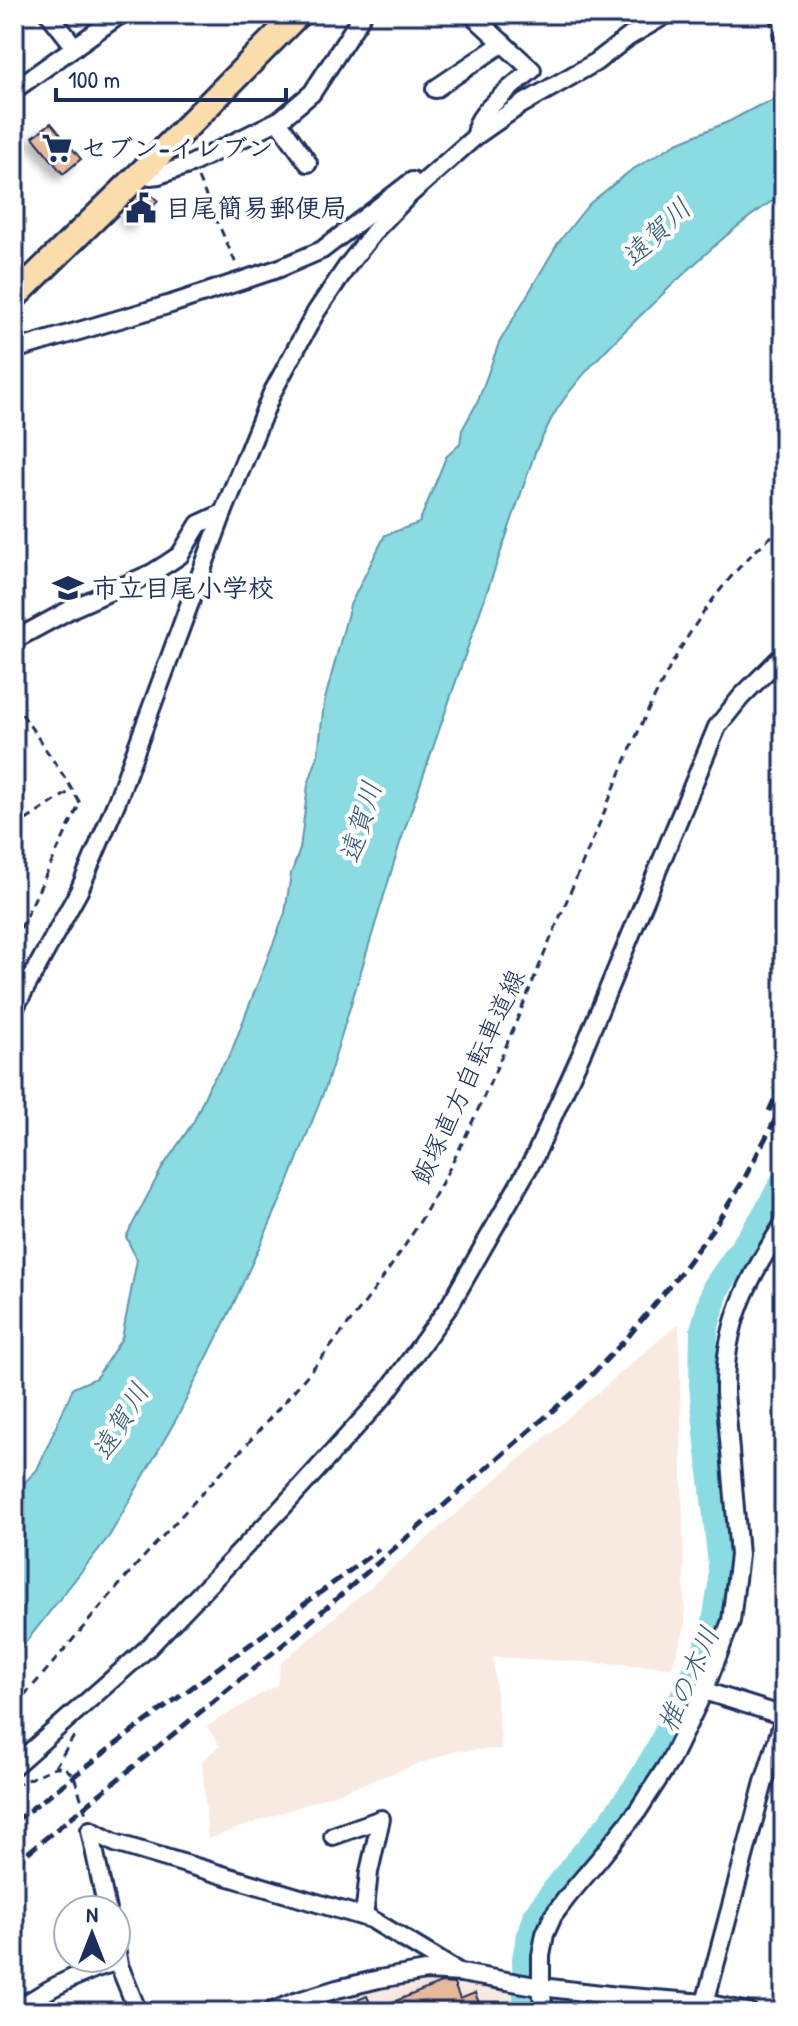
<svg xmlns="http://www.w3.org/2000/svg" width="798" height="2026" viewBox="0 0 798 2026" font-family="'Patrick Hand','Klee One',sans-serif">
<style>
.built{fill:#f8eae0}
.water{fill:#8adce2;stroke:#5e97ad;stroke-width:2}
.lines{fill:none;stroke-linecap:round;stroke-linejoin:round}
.river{stroke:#8adce2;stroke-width:28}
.building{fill:#e8b999;stroke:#1b2f5e;stroke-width:2;filter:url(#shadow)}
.minor-casing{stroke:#1b2f5e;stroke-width:22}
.highway-casing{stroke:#1b2f5e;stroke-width:30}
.path{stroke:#1b2f5e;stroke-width:3;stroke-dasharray:8 6;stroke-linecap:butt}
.minor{stroke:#fff;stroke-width:16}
.highway{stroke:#fbddab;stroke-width:24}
.rail{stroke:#1b2f5e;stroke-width:5;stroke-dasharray:12 6;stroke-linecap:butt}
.labels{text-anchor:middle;stroke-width:8;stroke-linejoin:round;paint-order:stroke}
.poi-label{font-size:26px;font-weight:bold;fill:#1b2f5e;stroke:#fff;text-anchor:start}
.street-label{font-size:26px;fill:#1b2f5e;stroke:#fff}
.water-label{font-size:28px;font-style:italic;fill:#375a7f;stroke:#fff}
</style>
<defs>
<filter id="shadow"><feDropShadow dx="-7" dy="7" stdDeviation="4" flood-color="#0004"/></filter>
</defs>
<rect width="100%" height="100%" fill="#fff"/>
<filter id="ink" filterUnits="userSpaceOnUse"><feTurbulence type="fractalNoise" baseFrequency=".0125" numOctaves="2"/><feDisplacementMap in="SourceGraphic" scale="16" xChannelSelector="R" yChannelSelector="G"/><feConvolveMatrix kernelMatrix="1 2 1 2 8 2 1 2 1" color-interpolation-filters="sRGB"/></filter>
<g filter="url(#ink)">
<g class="built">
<polygon points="679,1323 685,1627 672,1667 493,1657 501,1749 455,1751 208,1839 202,1760 220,1746 207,1726 277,1685 281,1663"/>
<polygon points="436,1977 456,1978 513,1990 519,2012 296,2012 310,2005 385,1985"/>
</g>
<path class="water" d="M 784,97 L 784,194 C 741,219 705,254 669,288 C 632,324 579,372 553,416 C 547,427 542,439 536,450 L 400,843 L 326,1086 L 286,1188 L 233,1305 L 179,1414 L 110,1535 L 14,1657 L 14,1493 L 37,1470 L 73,1388 L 96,1378 L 122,1338 L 137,1260 L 126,1237 L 162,1168 L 194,1121 L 210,1084 L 230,1055 L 285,913 L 291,874 L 300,849 L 308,785 L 318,755 L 324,703 L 350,605 L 385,535 L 419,523 L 446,457 L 460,444 L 462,430 L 478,401 L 499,343 L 558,243 L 589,204 L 630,171 L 677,143 L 730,121 L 758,106 Z"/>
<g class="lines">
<polyline class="river" points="531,2012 527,1995 526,1959 530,1937 537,1915 578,1862 610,1825 640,1783 661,1747 714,1634 722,1585 722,1565 703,1385 704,1330 716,1288 763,1220 784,1183"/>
</g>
<g class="building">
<polygon points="51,123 81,159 63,174 33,137"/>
<polygon points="147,191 158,201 136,224 125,214"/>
<polygon points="441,1983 454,1984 460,1999 475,1993 483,2012 459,2012 456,2004 435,2012 328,2012 367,1996 373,2010"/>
</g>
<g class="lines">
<g class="minor-casing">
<g id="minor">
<polyline points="49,14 75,47"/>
<path d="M 471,14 L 532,70 C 518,82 485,107 478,123 C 476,127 477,132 476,136"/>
<polyline points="435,89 503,43"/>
<polyline points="14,90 121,14"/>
<polyline points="278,121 308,163"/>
<polyline points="143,171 150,176 159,175 191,164 281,119 312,93 363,14"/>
<polyline points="14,350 171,304 280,268 322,250 412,181"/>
<polyline points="14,640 73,608 152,573 168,563 180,555 199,524 223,513"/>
<polyline points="14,1009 79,891 117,801 223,513 272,393 316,312 348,265 377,228 408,196 476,136 519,106 596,62 630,36 667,14"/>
<polyline points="704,1691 784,1716"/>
<polyline points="14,1766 150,1646 280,1510 384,1396 450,1305 534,1158 583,1050 717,727 741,697 784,654"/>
<polyline points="333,1836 381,1819 369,1872 364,1917"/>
<polyline points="107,1910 90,1830 115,1843 371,1919 457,1971"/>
<polyline points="117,1953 119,1965 138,2012"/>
<polyline points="705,2003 764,1782 784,1718"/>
<polyline points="14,2008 32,2000"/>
<path d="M 39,2012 L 32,2000 C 60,1982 87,1970 118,1961"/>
<polyline points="271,2012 295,2002 337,1989 379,1979 426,1971 461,1973 541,1987 618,1996 705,2003 749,2012"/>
<path d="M 544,2012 L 541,1987 L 541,1956 L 545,1934 L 553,1916 L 568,1896 L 601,1857 L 637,1812 L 670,1761 L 704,1691 L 731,1621 L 739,1555 L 725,1393 C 724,1322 747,1282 784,1223"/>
</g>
</g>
<g class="highway-casing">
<polyline id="highway" points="14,297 143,171 298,14"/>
</g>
<g class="path">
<polyline points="198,178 237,266"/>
<polyline points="14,702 69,784 80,803 14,942"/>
<polyline points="14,828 72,790"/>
<path d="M 14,1705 L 31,1688 C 68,1646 104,1602 141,1560 C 235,1456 335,1355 411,1236 C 455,1166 487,1091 519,1015 C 545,952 571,890 598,827 C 643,718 688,601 784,526"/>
<polyline points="55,1767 76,1733"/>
<polyline points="14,1786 55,1767 64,1767 74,1776 86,1814"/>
</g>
<use href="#minor" class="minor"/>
<use href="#highway" class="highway"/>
<g class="rail">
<polyline points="771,14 784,105"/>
<polyline points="769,1111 784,1078"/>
<polyline points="14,1822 129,1734 379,1549"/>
<polyline points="14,1864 296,1634 582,1385 627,1338 677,1277 716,1224 743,1181 784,1103"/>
</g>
</g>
</g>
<defs>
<g id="supermarket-bare" transform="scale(2.4)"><path d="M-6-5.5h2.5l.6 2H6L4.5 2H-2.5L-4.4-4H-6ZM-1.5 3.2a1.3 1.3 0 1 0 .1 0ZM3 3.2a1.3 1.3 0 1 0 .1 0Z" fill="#1b2f5e" stroke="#fff" stroke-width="2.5" paint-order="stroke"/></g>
<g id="civic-bare" transform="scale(2.4)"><path d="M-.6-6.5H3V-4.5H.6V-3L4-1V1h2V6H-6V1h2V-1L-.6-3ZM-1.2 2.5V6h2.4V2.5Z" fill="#1b2f5e" stroke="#fff" stroke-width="2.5" paint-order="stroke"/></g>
<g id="school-bare" transform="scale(2.4)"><path d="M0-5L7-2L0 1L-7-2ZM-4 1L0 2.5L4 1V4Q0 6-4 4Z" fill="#1b2f5e" stroke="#fff" stroke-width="2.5" paint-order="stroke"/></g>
</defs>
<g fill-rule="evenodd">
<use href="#supermarket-bare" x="57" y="148"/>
<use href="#civic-bare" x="141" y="208"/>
<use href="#school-bare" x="68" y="588"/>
</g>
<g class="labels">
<g class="poi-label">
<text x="81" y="157">セブン-イレブン</text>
<text x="165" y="217">目尾簡易郵便局</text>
<text x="92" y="597">市立目尾小学校</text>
</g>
<g class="street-label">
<text transform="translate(468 1077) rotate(-65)" y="9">飯塚直方自転車道線</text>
</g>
<g class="water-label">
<text transform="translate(656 232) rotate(-44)" y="10">遠賀川</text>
<text transform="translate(360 822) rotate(-73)" y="10">遠賀川</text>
<text transform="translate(120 1421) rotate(-59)" y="10">遠賀川</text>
<text transform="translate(688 1679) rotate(-66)" y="10">椎の木川</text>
</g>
</g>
<rect width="798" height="2026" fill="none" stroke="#fff" stroke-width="48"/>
<rect x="24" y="24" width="750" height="1978" fill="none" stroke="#1b2f5e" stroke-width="3" filter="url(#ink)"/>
<g transform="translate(92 1934)"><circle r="38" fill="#ffffff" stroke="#a4acbf" stroke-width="2"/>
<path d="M0-6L14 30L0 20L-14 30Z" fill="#1b2f5e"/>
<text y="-12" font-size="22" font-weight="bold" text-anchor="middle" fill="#1b2f5e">N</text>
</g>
<path d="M56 88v12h230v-12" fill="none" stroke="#1b2f5e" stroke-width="4"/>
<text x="68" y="88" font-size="24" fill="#1b2f5e" stroke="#ffffff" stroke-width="6" paint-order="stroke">100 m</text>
</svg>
